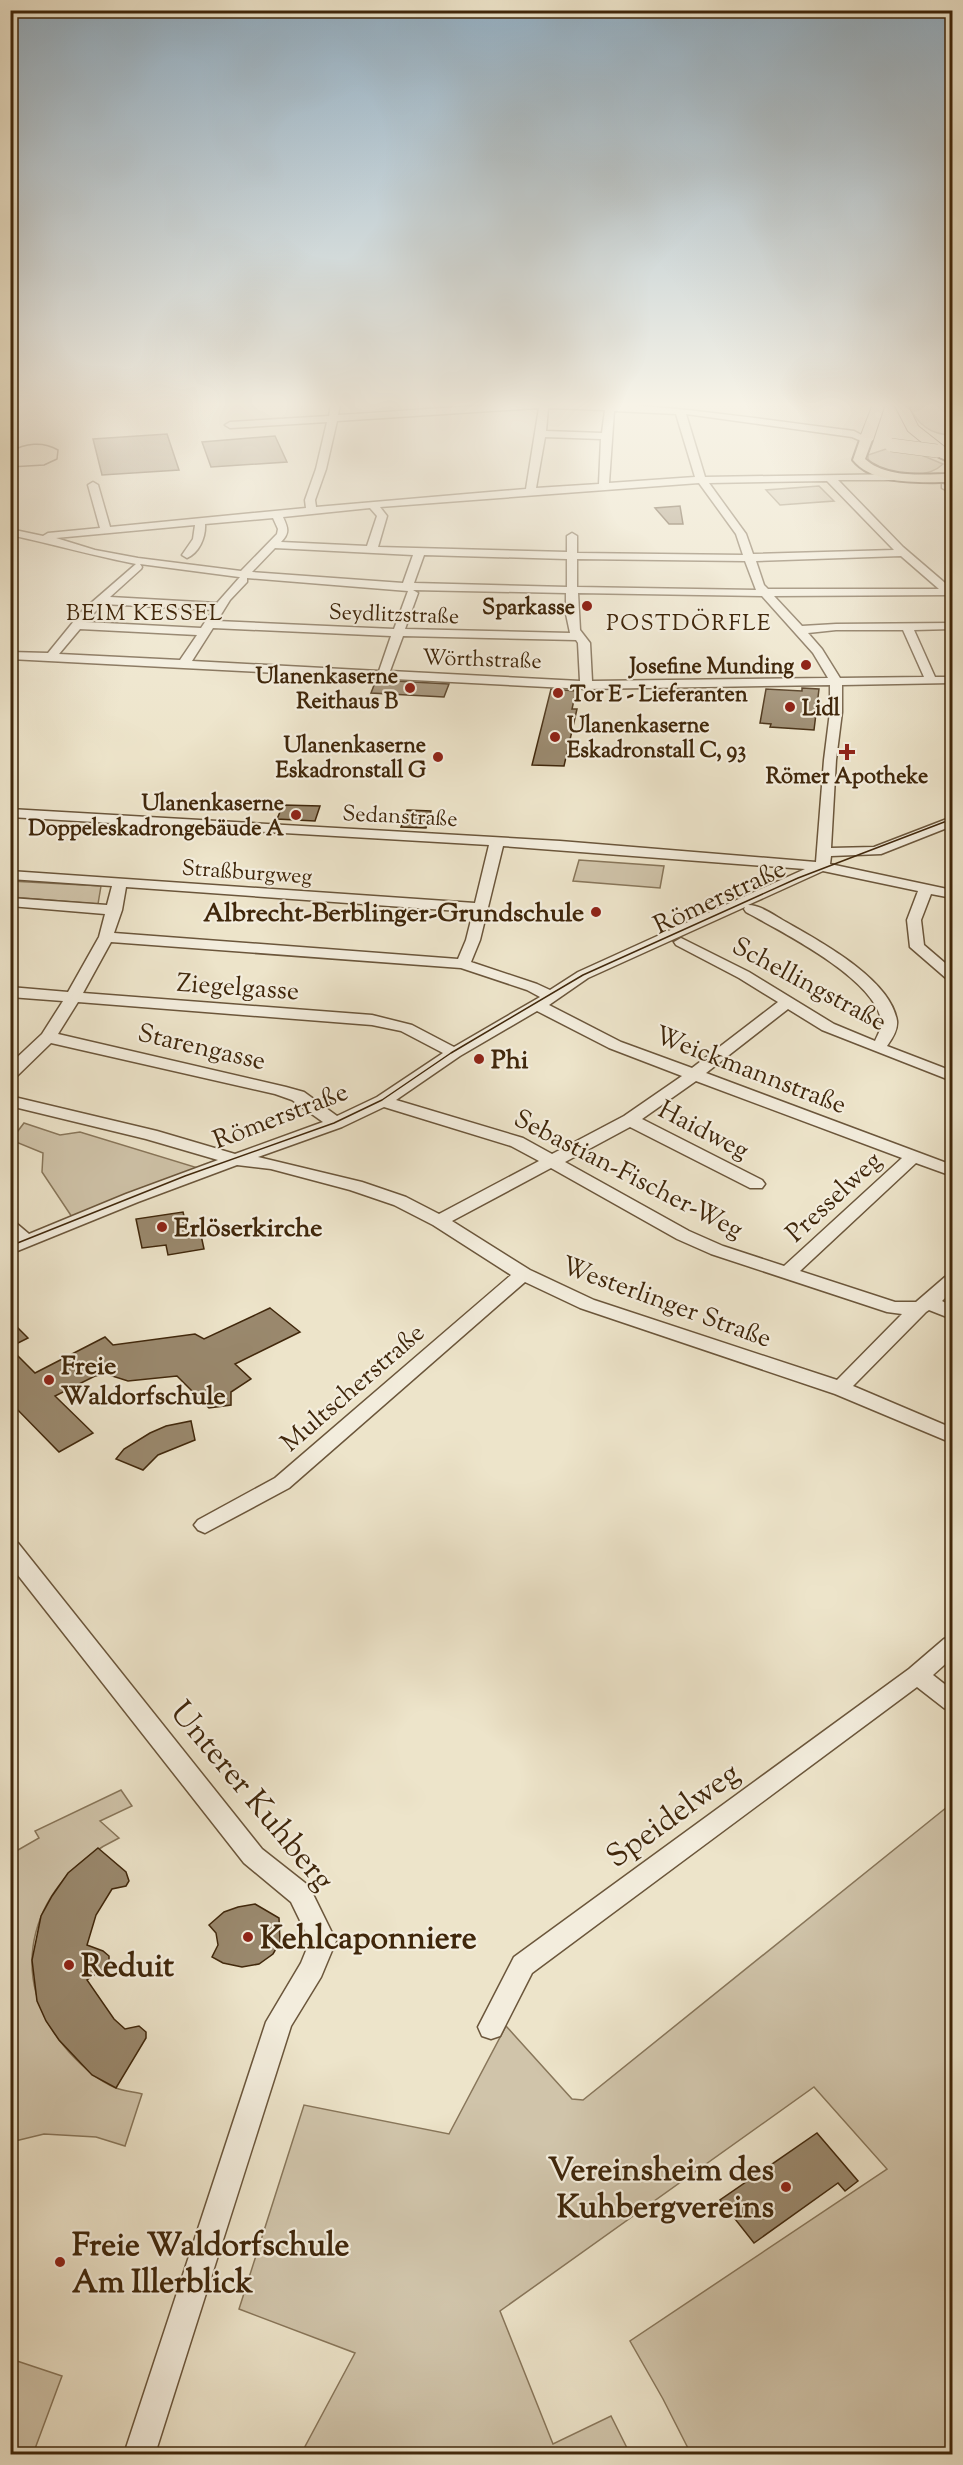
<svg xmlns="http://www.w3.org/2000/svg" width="963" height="2465" viewBox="0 0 963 2465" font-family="'Sorts Mill Goudy',serif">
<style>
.green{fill:#d0c4aa;stroke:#88765a;stroke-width:1.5}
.building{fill:#9a896e;stroke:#40270b;stroke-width:1.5}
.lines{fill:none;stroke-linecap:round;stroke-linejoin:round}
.minor-casing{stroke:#6b563b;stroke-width:3}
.major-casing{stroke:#40270b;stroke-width:4}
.highway-casing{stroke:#40270b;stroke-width:2}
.minor{fill:#f3eddd;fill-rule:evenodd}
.major{fill:#ede4ca;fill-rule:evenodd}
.highway{fill:#ede4ca;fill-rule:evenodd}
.tram{stroke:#40270b;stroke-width:1.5}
.major-bridge-casing{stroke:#40270b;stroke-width:14;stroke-linecap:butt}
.major-bridge{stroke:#ede4ca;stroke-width:13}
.poi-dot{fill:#8f2418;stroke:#f3eddd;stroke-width:2}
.labels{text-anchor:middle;stroke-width:4.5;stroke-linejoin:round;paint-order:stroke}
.far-poi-label{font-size:22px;font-weight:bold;fill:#40270b;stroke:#f3eddd;text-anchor:end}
.far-neighbourhood-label{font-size:22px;letter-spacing:1.5px;fill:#40270b;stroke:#f3eddd}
.far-street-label{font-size:22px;fill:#40270b;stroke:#f3eddd}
.street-label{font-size:26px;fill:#40270b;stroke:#f3eddd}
.poi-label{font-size:26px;font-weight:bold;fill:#40270b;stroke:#f3eddd;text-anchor:start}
.near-street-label{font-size:32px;fill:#40270b;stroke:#f3eddd}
.near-poi-label{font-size:32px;font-weight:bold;fill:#40270b;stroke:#f3eddd;text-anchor:start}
</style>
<rect width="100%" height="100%" fill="#ede4ca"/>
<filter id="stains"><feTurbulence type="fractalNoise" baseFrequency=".00333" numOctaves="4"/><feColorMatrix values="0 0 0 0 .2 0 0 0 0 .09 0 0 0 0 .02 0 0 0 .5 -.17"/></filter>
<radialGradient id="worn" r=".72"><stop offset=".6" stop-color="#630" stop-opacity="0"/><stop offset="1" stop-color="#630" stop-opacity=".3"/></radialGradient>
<g class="green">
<path d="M 908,404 L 952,404 L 952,435 C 931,435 917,425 908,404 Z"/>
<path d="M 889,448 L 919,454 L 943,464 C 925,482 889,473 869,463 L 868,455 Z"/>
<polygon points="819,486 834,501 780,505 766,490"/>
<polygon points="579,860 664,866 660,888 573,881"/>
<polygon points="10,881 101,886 98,904 11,897"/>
<polygon points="24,1123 60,1135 80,1132 198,1168 72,1217 42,1172 43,1153 11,1140"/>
<path d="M 121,1790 L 132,1806 L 100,1821 L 119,1838 C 32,1879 1,1977 69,2052 C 83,2067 97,2080 116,2088 C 124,2091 134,2092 142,2094 L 125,2146 L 96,2137 L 44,2134 L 11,2142 L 11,1854 L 39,1838 L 35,1831 Z"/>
<polygon points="952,1803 952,2454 691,2454 663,2399 630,2341 887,2169 814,2087 500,2311 553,2444 611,2416 630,2454 301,2454 355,2353 239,2309 304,2105 449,2134 506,2026 572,2099 583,2100"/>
<polygon points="11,2359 62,2376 33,2454 11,2454"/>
</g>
<g class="building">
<polygon points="167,434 179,470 102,475 93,439"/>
<polygon points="275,436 287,462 211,467 202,442"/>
<polygon points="680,506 683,524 669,524 655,508"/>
<polygon points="376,680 449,684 444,697 371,693"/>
<polygon points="802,688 819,689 814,730 770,727 771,724 760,723 766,689 802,691"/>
<polygon points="551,689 576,691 572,709 577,709 564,766 532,765"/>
<polygon points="283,805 320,806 315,821 277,819"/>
<polygon points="407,810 431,811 426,828 401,827"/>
<polygon points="183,1212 189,1237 201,1235 204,1249 168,1255 166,1245 142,1248 136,1219"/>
<polygon points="270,1308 300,1332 235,1364 251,1379 231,1392 231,1405 209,1408 177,1376 128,1381 106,1374 95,1376 55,1396 93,1433 59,1452 10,1402 10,1348 35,1373 105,1337 113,1345 195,1334 204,1339"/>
<polygon points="10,1320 28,1338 10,1347"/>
<polygon points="191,1421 195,1440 158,1455 143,1470 116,1459 124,1449 150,1433 166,1426"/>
<polygon points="98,1848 126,1872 129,1881 126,1886 112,1889 96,1915 87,1945 103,1951 109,1956 109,1961 104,1968 87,1980 114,2019 125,2029 139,2026 146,2032 146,2038 116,2088 92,2075 59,2040 46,2021 37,2001 32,1960 41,1916 52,1896 68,1873"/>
<polygon points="255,1904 279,1918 280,1942 273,1954 259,1964 242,1967 223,1963 212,1957 218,1945 216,1933 209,1925 224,1912 238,1907"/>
<polygon points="817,2133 858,2181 845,2191 838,2183 754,2243 720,2200"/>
</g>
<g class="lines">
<g class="minor-casing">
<g id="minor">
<path d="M 331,404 L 340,404 L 338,415 C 428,410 520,400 610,404 C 692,408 773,421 854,431 L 871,440 L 866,443 L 852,437 L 686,414 L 705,477 L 905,474 L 910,477 L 905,480 L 838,480 L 903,547 L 952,589 L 952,595 L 774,596 L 802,626 L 836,624 L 952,623 L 952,629 L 914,630 L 935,677 L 952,677 L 952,683 L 842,685 L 842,712 L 836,760 L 831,848 L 874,847 L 952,817 L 952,826 L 881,854 L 831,856 L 830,864 L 952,890 L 952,898 L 931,894 L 921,920 L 924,945 L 952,969 L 952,980 L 947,979 L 910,947 L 907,920 L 918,891 L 823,871 L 748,905 C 761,905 775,916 786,922 C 819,941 891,979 897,1021 C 898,1030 892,1039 887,1046 L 952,1071 L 952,1081 L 822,1030 L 788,1009 L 706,1073 L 952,1165 L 952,1176 L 916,1163 L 800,1271 L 895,1302 L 916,1302 L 945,1277 L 952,1275 L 952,1291 L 942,1301 L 952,1306 L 952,1319 L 929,1310 L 926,1312 L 853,1386 L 952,1428 L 952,1443 L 835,1394 L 580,1308 L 525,1282 L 289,1488 L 205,1533 L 198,1530 L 194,1525 L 198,1520 L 275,1478 L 511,1275 L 433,1225 L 394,1205 L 350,1190 L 271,1169 L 237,1165 L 138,1202 L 10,1254 L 10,1241 L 14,1240 L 10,1237 L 10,1222 L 16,1223 L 29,1234 L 126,1194 L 218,1160 L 146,1139 L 10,1106 L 10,1096 L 157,1131 L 235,1154 L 323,1122 L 292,1100 L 275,1094 L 51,1043 L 16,1077 L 10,1079 L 10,1064 L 42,1034 L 63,1001 L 10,997 L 10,987 L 68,992 L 99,937 L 105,914 L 10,906 L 10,898 L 107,905 L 112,886 L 10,879 L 10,871 L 475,903 L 489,845 L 10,817 L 10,809 L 560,841 L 816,862 L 824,760 L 830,712 L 830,685 L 586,689 L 10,659 L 10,652 L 48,653 L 83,610 L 136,564 C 94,556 53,544 10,535 L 10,529 L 43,536 L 48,533 L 100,528 L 88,485 L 93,482 L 98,485 L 110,527 L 306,508 L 305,500 L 316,469 L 327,422 L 230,428 L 225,425 L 230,422 L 329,416 ZM 539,408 L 526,489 L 316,507 L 315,500 L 326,469 L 337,421 ZM 548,408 L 605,410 L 602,433 L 546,431 ZM 614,411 L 676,414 L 695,477 L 609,483 ZM 545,437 L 601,439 L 599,484 L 536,488 ZM 827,481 L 894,550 L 753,554 L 746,534 L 709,483 ZM 699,483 L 736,534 L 743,555 L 577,553 L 577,536 L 572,533 L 567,536 L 567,552 L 378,547 L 387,516 L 380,507 ZM 370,508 L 377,516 L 367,546 L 281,542 C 290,533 288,528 283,517 ZM 273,518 L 278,529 L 277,534 L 241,571 L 138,558 L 95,550 L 56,538 L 195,525 L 193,539 L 182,555 L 187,558 C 199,553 206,537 205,524 ZM 275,548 L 413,555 L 403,583 L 252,572 ZM 424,555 L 567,559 L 567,587 L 414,583 ZM 901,556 L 939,589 L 768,589 L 764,585 L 756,561 ZM 577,559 L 745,561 L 756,590 L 577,587 ZM 140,564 L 239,577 L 240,577 L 217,603 L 110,597 L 141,569 L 142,567 ZM 247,578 L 408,591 L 394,629 L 217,621 L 230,600 L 247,582 ZM 413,590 L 566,593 L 566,614 L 570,633 L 405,629 L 418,593 ZM 578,593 L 762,596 L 813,653 L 828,678 L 592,681 L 590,643 L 580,630 ZM 103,604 L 213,610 L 201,628 L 85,622 ZM 213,628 L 391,636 L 379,671 L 192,661 ZM 80,629 L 197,635 L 180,660 L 59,654 ZM 836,630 L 903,630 L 924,677 L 840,678 L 822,649 L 808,633 ZM 403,636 L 576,640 L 578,643 L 580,681 L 390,671 ZM 503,846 L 805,869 L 578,972 L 550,990 L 537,984 L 471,962 L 480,940 ZM 126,887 L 473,912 L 466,940 L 458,959 L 114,933 L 122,910 ZM 745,907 L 744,909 L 746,912 C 782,932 872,977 881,1019 C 883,1027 878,1034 875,1041 L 834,1024 L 749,972 L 681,938 L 674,942 L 676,945 L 739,978 L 778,1002 L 692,1068 L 621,1042 L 549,1005 L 588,978 ZM 111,942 L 461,968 L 527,990 L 540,997 L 454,1047 L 412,1025 L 372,1015 L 83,993 ZM 78,1002 L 372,1025 L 401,1031 L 443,1053 L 377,1097 L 337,1116 L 304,1092 L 286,1087 L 58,1034 ZM 537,1011 L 609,1048 L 682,1076 L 624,1116 L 552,1154 L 523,1138 L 396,1100 L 460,1056 ZM 696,1081 L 902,1158 L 784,1266 L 723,1246 L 689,1231 L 565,1162 L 630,1127 L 750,1188 L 762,1188 L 765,1184 L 762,1180 L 642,1119 ZM 384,1107 L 511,1146 L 539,1161 L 439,1214 L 406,1197 L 362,1182 L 258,1157 L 342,1127 ZM 551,1168 L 677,1239 L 711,1254 L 887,1312 L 902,1314 L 837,1380 L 594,1300 L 530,1270 L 452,1221 Z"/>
<polygon points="942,484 952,486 952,493 942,488"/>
<polygon points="10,1541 18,1543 262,1849 309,1886 336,1941 321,1977 291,2026 155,2454 124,2454 266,2022 301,1963 310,1941 291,1902 244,1863 10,1565"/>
<polygon points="952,1636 952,1658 933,1675 952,1690 952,1711 944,1708 917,1687 532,1973 500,2036 491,2039 482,2036 478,2027 514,1957 909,1669 944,1639"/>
</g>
</g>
<g class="major-casing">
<g id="major">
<path d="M 866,436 L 872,440 L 865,459 C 887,479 925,474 952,474 L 952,482 C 922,482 874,486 853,460 L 860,440 Z"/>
<polygon points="937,447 952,455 952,463 933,454 933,448"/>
</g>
</g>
<g class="highway-casing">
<g id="highway">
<polygon points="873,404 885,404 873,440 866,444 859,440"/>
<polygon points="894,404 907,404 918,426 951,452 951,458 941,458 908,431"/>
<polygon points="947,474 952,475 952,483 942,481 940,478"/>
</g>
</g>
<use href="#minor" class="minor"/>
<use href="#major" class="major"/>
<use href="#highway" class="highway"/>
<g class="tram">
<path d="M 10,452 C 25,443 43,441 58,450 L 57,459 L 44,465 L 10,467"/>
<polyline points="10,1246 185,1176 334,1123 382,1100 451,1053 583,975 798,878 952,819"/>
</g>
<g class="major-bridge-casing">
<polyline id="major-bridge" points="891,445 937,451"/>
</g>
<use href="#major-bridge" class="major-bridge"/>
</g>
<linearGradient id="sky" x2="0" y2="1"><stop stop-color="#92aec2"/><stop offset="0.54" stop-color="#f7f3e7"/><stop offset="1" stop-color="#f7f3e7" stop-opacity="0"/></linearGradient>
<rect width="963" height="749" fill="url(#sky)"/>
<g class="poi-dot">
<circle cx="587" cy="606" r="6"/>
<circle cx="806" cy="665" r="6"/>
<circle cx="410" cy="688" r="6"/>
<circle cx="558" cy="693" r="6"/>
<circle cx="790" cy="707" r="6"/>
<circle cx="555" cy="737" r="6"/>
<path d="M844 743h6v6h6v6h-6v6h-6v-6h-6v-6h6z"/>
<circle cx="438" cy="757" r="6"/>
<circle cx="296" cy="815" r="6"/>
<circle cx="596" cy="912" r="6"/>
<circle cx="479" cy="1059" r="6"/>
<circle cx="162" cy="1227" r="6"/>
<circle cx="49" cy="1380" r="6"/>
<circle cx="248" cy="1937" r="6"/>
<circle cx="69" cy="1965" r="6"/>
<circle cx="786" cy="2187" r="6"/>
<circle cx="60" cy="2262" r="6"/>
</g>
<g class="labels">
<g class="far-poi-label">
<text x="575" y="614">Sparkasse</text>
<text x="794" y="673">Josefine Munding</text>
<text x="398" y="683">Ulanenkaserne<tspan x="398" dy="25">Reithaus B</tspan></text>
<text x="570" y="701" text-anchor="start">Tor E - Lieferanten</text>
<text x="802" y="715" text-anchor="start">Lidl</text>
<text x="567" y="732" text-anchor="start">Ulanenkaserne<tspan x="567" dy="25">Eskadronstall C, 93</tspan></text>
<text x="426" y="752">Ulanenkaserne<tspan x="426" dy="25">Eskadronstall G</tspan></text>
<text x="847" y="783" text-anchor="middle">Römer Apotheke</text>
<text x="284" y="810">Ulanenkaserne<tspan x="284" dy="25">Doppeleskadrongebäude A</tspan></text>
</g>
<g class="far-neighbourhood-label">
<text x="145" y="620">BEIM KESSEL</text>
<text x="689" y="630">POSTDÖRFLE</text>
</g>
<g class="far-street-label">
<text transform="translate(394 613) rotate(2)" y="8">Seydlitzstraße</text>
<text transform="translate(482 658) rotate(2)" y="8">Wörthstraße</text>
<text transform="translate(400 815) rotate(3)" y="8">Sedanstraße</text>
<text transform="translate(247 871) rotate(4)" y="8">Straßburgweg</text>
</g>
<g class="street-label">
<text transform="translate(719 896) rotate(-25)" y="9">Römerstraße</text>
<text transform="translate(810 983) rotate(28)" y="9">Schellingstraße</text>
<text transform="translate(238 986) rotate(4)" y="9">Ziegelgasse</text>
<text transform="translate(202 1046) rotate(13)" y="9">Starengasse</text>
<text transform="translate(751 1069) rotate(21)" y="9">Weickmannstraße</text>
<text transform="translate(280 1115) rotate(-21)" y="9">Römerstraße</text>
<text transform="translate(704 1129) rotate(27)" y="9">Haidweg</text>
<text transform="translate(629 1173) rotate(27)" y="9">Sebastian-Fischer-Weg</text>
<text transform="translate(833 1196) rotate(-43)" y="9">Presselweg</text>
<text transform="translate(667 1301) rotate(20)" y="9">Westerlinger Straße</text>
<text transform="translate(352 1387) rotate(-41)" y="9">Multscherstraße</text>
</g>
<g class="poi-label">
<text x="584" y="921" text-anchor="end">Albrecht-Berblinger-Grundschule</text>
<text x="491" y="1068">Phi</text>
<text x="174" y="1236">Erlöserkirche</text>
<text x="61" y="1374">Freie<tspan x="61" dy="30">Waldorfschule</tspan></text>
</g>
<g class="near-street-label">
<text transform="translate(253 1795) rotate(50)" y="11">Unterer Kuhberg</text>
<text transform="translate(672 1814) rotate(-36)" y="11">Speidelweg</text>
</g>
<g class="near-poi-label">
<text x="260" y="1948">Kehlcaponniere</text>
<text x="81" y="1976">Reduit</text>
<text x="774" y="2180" text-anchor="end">Vereinsheim des<tspan x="774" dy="37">Kuhbergvereins</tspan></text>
<text x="72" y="2255">Freie Waldorfschule<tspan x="72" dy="37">Am Illerblick</tspan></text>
</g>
</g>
<rect width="963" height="2465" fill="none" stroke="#ede4ca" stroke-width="36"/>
<rect x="12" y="12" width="939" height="2441" fill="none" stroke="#40270b" stroke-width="3"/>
<rect x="18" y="18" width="927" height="2429" fill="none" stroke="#40270b" stroke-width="1.5"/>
<rect width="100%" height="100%" filter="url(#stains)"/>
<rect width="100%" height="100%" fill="url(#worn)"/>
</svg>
